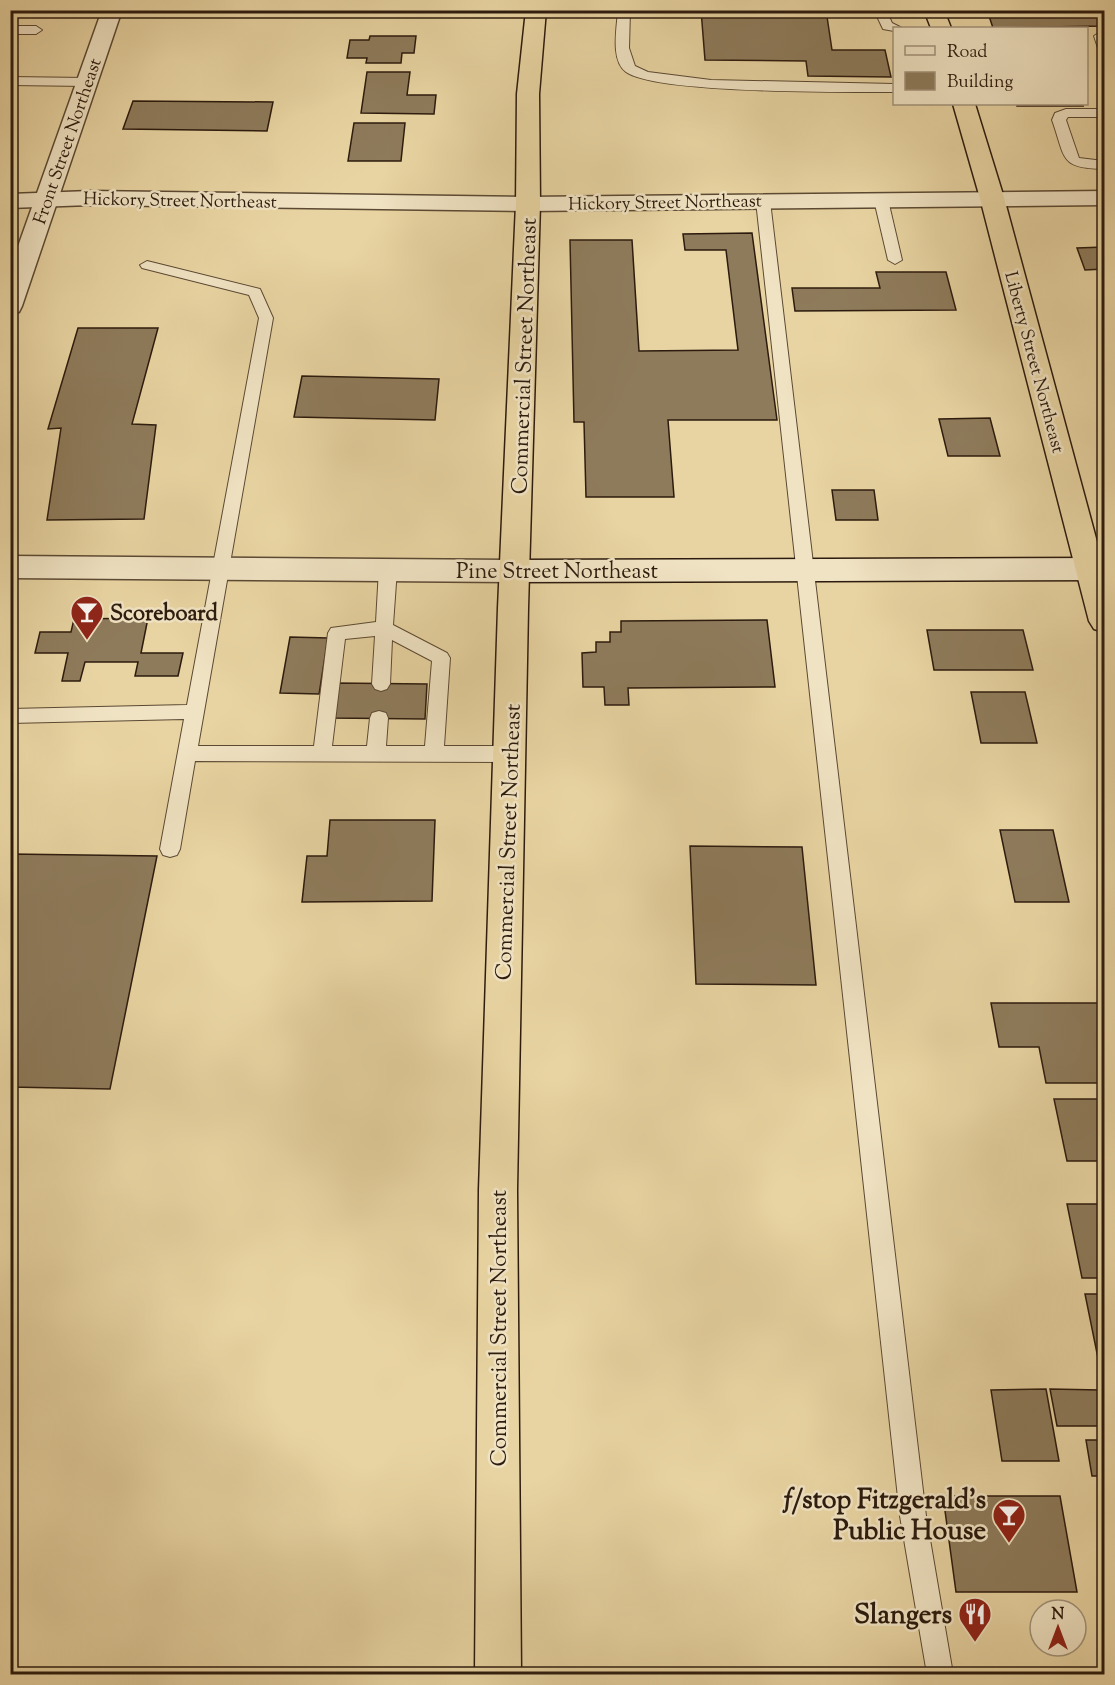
<svg xmlns="http://www.w3.org/2000/svg" width="1115" height="1685" viewBox="0 0 1115 1685" font-family="'Sorts Mill Goudy',serif">
<style>
.building{fill:#8e7b5b;stroke:#2c1b0e;stroke-width:1.5}
.lines{fill:none;stroke-linecap:round;stroke-linejoin:round}
.service-casing{stroke:#5b4933;stroke-width:2}
.minor-casing{stroke:#5b4933;stroke-width:3}
.tertiary-casing{stroke:#5b4933;stroke-width:3}
.secondary-casing{stroke:#2c1b0e;stroke-width:3}
.trunk-casing{stroke:#2c1b0e;stroke-width:3}
.service{fill:#f0e3c3;fill-rule:evenodd}
.minor{fill:#f0e3c3;fill-rule:evenodd}
.tertiary{fill:#f0e3c3;fill-rule:evenodd}
.secondary{fill:#f0e3c3;fill-rule:evenodd}
.trunk{fill:#e8d4a2;fill-rule:evenodd}
.labels{text-anchor:middle;stroke-width:5;stroke-linejoin:round;paint-order:stroke}
.far-street-label{font-size:18px;fill:#2c1b0e;stroke:#f0e3c3}
.street-label{font-size:22px;fill:#2c1b0e;stroke:#f0e3c3}
.poi-label{font-size:22px;font-weight:bold;fill:#2c1b0e;stroke:#f0e3c3;text-anchor:start}
.near-poi-label{font-size:27px;font-weight:bold;fill:#2c1b0e;stroke:#f0e3c3;text-anchor:end}
</style>
<rect width="100%" height="100%" fill="#e8d4a2"/>
<filter id="stains"><feTurbulence type="fractalNoise" baseFrequency=".00333" numOctaves="4"/><feColorMatrix values="0 0 0 0 .2 0 0 0 0 .09 0 0 0 0 .02 0 0 0 .5 -.17"/></filter>
<radialGradient id="worn" r=".72"><stop offset=".6" stop-color="#630" stop-opacity="0"/><stop offset="1" stop-color="#630" stop-opacity=".3"/></radialGradient>
<g class="building">
<polygon points="311,10 390,10 389,14 310,14"/>
<polygon points="701,10 826,10 832,50 885,50 891,77 808,76 806,61 705,60"/>
<polygon points="987,10 1104,10 1104,26 993,28"/>
<polygon points="370,36 416,36 414,53 402,53 401,63 366,63 367,58 347,58 350,40 369,40"/>
<polygon points="367,72 410,72 407,95 436,95 434,114 361,113"/>
<polygon points="133,101 273,102 267,131 123,129"/>
<polygon points="1017,104 1082,104 1083,106 1017,106"/>
<polygon points="354,123 405,123 401,161 348,161"/>
<polygon points="752,233 777,420 668,420 674,497 586,497 584,422 574,422 570,240 632,240 639,351 738,350 726,250 685,250 683,234"/>
<polygon points="1104,247 1104,269 1085,270 1077,248"/>
<polygon points="876,272 946,272 956,310 795,311 792,288 880,288"/>
<polygon points="78,328 158,328 132,424 156,425 144,519 47,520 61,428 48,429"/>
<polygon points="302,376 439,379 435,420 294,417"/>
<polygon points="990,418 1000,456 948,456 939,419"/>
<polygon points="832,490 874,490 878,520 836,520"/>
<polygon points="148,618 141,653 183,653 178,676 135,676 138,662 85,662 80,681 62,681 68,653 35,653 40,632 71,632 74,619"/>
<polygon points="767,620 775,687 628,688 629,705 605,705 604,687 583,687 582,653 596,652 596,642 610,642 610,632 621,632 621,621"/>
<polygon points="927,630 1023,630 1033,670 934,670"/>
<polygon points="290,637 328,638 319,694 280,693"/>
<polygon points="335,683 427,684 425,719 331,718"/>
<polygon points="971,692 1025,692 1037,743 981,743"/>
<polygon points="330,820 435,820 432,901 302,902 307,856 327,856"/>
<polygon points="1000,830 1053,830 1069,902 1015,902"/>
<polygon points="690,846 802,847 816,985 696,984"/>
<polygon points="10,854 157,856 110,1089 10,1087"/>
<polygon points="991,1003 1103,1003 1104,1083 1046,1083 1039,1047 999,1047"/>
<polygon points="1054,1099 1104,1099 1104,1161 1067,1161"/>
<polygon points="1067,1204 1104,1204 1104,1278 1082,1278"/>
<polygon points="1085,1294 1104,1294 1104,1373 1101,1373"/>
<polygon points="1046,1389 1059,1461 1002,1461 991,1390"/>
<polygon points="1050,1389 1100,1390 1104,1426 1057,1426"/>
<polygon points="1086,1440 1104,1440 1104,1476 1092,1476"/>
<polygon points="943,1496 1060,1496 1077,1592 956,1592"/>
</g>
<g class="lines">
<g class="service-casing">
<g id="service">
<path d="M 618,10 L 630,10 L 629,48 L 635,66 L 648,72 L 711,80 L 894,84 L 894,92 C 849,92 656,94 626,72 C 610,60 617,28 618,10 Z"/>
<polygon points="874,10 886,10 892,23 902,28 894,28 894,31 883,29"/>
<polygon points="10,26 36,26 42,30 36,34 10,34"/>
<polygon points="1100,32 1104,34 1104,52 1098,48 1094,36"/>
<polygon points="10,77 87,78 93,82 87,86 10,85"/>
<path d="M 1066,109 L 1104,109 L 1104,117 L 1068,117 L 1066,120 L 1079,158 L 1104,161 L 1104,169 C 1059,168 1066,159 1052,120 L 1055,113 Z"/>
<polygon points="881,196 888,200 902,260 895,264 888,260 874,200"/>
<polygon points="763,197 770,201 926,1516 953,1674 927,1674 900,1516 756,201"/>
<path d="M 147,261 L 260,289 L 273,318 L 198,746 L 314,746 L 328,633 L 331,628 L 376,622 L 379,569 L 382,565 L 388,563 L 394,565 L 397,569 L 393,625 L 447,653 L 450,658 L 444,746 L 510,746 L 517,749 L 519,754 L 517,759 L 510,762 L 195,761 L 180,849 L 177,855 L 170,857 L 163,855 L 160,849 L 184,719 L 10,723 L 10,709 L 187,705 L 259,318 L 249,295 L 142,268 L 140,265 ZM 375,636 L 372,684 L 375,689 L 381,691 L 387,689 L 390,684 L 392,640 L 432,661 L 425,746 L 386,746 L 388,718 L 386,713 L 379,711 L 372,713 L 370,718 L 367,746 L 332,746 L 345,639 Z"/>
</g>
</g>
<g class="minor-casing">
<polygon id="minor" points="90,191 528,197 1104,191 1104,205 528,211 90,205 10,208 10,194"/>
</g>
<g class="tertiary-casing">
<g id="tertiary">
<polygon points="102,10 122,10 22,306 19,312 10,314 10,269"/>
<polygon points="10,556 515,560 525,563 529,571 525,579 515,582 10,578"/>
</g>
</g>
<g class="secondary-casing">
<polygon id="secondary" points="1104,558 1104,580 515,582 505,579 501,571 505,563 515,560"/>
</g>
<g class="trunk-casing">
<g id="trunk">
<polygon points="526,10 546,10 539,94 540,204 528,608 517,1190 521,1674 475,1674 479,1190 498,608 516,204 517,94"/>
<polygon points="924,10 944,10 951,28 931,28"/>
<polygon points="953,104 975,104 1004,198 1104,568 1104,632 1094,629 1089,621 980,198"/>
</g>
</g>
<use href="#service" class="service"/>
<use href="#minor" class="minor"/>
<use href="#tertiary" class="tertiary"/>
<use href="#secondary" class="secondary"/>
<use href="#trunk" class="trunk"/>
</g>
<defs>
<g id="bar-pin" transform="scale(1.725)"><path d="M0 17L-7.5 6A9.5 9.5 0 1 1 7.5 6Z" fill="#8f2418" stroke="#f0e3c3"/><path d="M-6-5H6L.8 .8V4.5H3.5V6h-7V4.5H-.8V.8Z" fill="#fff"/></g>
<g id="restaurant-pin" transform="scale(1.725)"><path d="M0 17L-7.5 6A9.5 9.5 0 1 1 7.5 6Z" fill="#8f2418" stroke="#f0e3c3"/><path d="M-5-6h1v4h1v-4h1v4h1v-4h1v5L-1.5 .5V6h-2V.5L-5-1ZM5-6V6H3V1.5H1.5Q1.5-4 5-6Z" fill="#fff"/></g>
</defs>
<g fill-rule="evenodd">
<use href="#bar-pin" x="87" y="612"/>
<use href="#bar-pin" x="1009" y="1515"/>
<use href="#restaurant-pin" x="975" y="1614"/>
</g>
<g class="labels">
<g class="far-street-label">
<text transform="translate(67 141) rotate(-71)" y="6">Front Street Northeast</text>
<text transform="translate(180 200) rotate(1)" y="6">Hickory Street Northeast</text>
<text transform="translate(665 202) rotate(-1)" y="6">Hickory Street Northeast</text>
<text transform="translate(1035 362) rotate(75)" y="6">Liberty Street Northeast</text>
</g>
<g class="street-label">
<text transform="translate(523 356) rotate(-88)" y="8">Commercial Street Northeast</text>
<text x="557" y="578">Pine Street Northeast</text>
<text transform="translate(507 842) rotate(-88)" y="8">Commercial Street Northeast</text>
<text transform="translate(498 1328) rotate(-90)" y="8">Commercial Street Northeast</text>
</g>
<g class="poi-label">
<text x="110" y="620">Scoreboard</text>
</g>
<g class="near-poi-label">
<text x="986" y="1508">ƒ/stop Fitzgerald's<tspan x="986" dy="31">Public House</tspan></text>
<text x="952" y="1623">Slangers</text>
</g>
</g>
<rect width="1115" height="1685" fill="none" stroke="#e8d4a2" stroke-width="36"/>
<rect x="12" y="12" width="1091" height="1661" fill="none" stroke="#2c1b0e" stroke-width="3"/>
<rect x="18" y="18" width="1079" height="1649" fill="none" stroke="#2c1b0e" stroke-width="1.5"/>
<rect x="893" y="27" width="195" height="78" fill="#f0e3c3" stroke="#a2937b" stroke-width="1.5"/>
<rect x="905" y="46" width="30" height="9" fill="#f0e3c3" stroke="#a2937b" stroke-width="1.5"/>
<text x="947" y="57" font-size="18" fill="#2c1b0e">Road</text>
<rect x="905" y="72" width="30" height="18" fill="#8e7b5b" stroke="#a2937b" stroke-width="1.5"/>
<text x="947" y="87" font-size="18" fill="#2c1b0e">Building</text>
<g transform="translate(1058 1628)"><circle r="28" fill="#f0e3c3" stroke="#a2937b" stroke-width="1.5"/>
<path d="M0-4.5L10 22L0 15L-10 22Z" fill="#8f2418"/>
<text y="-9" font-size="16" font-weight="bold" text-anchor="middle" fill="#2c1b0e">N</text>
</g>
<rect width="100%" height="100%" filter="url(#stains)"/>
<rect width="100%" height="100%" fill="url(#worn)"/>
</svg>
